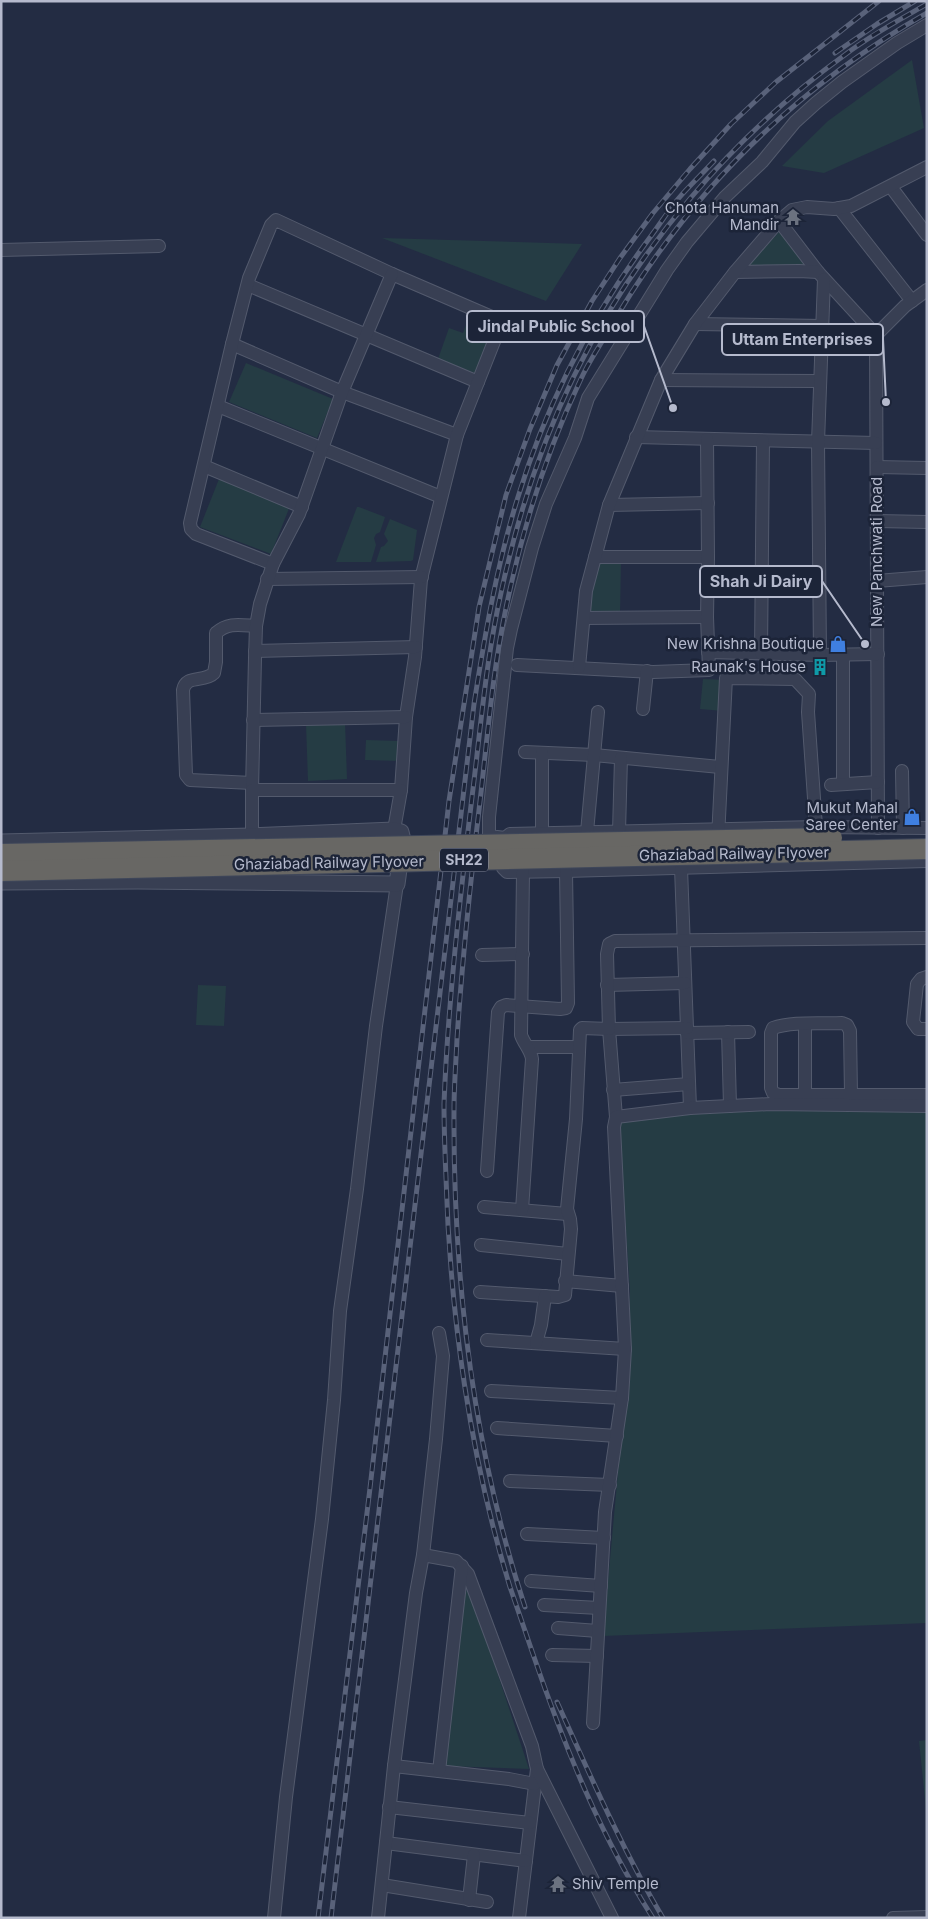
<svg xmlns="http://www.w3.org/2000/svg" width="928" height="1919" viewBox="0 0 928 1919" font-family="Inter,sans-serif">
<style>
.green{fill:#253c44}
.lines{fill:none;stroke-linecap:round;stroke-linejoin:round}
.minor-casing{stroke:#535a6d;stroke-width:14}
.tertiary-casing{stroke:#535a6d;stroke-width:17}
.minor{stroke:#383f53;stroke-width:12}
.tertiary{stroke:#383f53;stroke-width:15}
.rail-casing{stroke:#59627a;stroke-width:5}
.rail{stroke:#1c2438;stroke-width:3;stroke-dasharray:9;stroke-linecap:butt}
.trunk-bridge-casing{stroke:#3f475a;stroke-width:22;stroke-linecap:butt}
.trunk-bridge{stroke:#686764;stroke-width:20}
.labels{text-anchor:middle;stroke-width:5;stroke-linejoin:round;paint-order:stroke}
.shield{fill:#1c2438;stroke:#878da0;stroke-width:1}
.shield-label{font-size:14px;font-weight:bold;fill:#b5bacd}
.poi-label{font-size:15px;fill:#b5bacd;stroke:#1c2438;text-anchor:end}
.street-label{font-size:15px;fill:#b5bacd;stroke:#1c2438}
.leader{fill:none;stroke:#b5bacd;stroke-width:2}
.callout-dot{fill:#b5bacd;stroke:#1c2438;stroke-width:2}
.callout{fill:#1c2438;stroke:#b5bacd;stroke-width:2}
.callout-label{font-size:16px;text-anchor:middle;font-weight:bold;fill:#b5bacd}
</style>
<rect width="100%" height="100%" fill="#232c43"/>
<g class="green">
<polygon points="912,60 924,128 824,173 782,166 828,121"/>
<polygon points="779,232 810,268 745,269"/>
<polygon points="382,238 582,244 546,301"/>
<polygon points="470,314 494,323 475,373 438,359 449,328 463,333"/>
<polygon points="246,363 333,399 317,438 229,402"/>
<polygon points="219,479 290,506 271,554 200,527"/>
<polygon points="357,507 359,507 385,517 380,532 376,534 374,538 376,545 371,562 336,562"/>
<polygon points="390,519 417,530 413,560 411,561 376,562 381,547 384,546 388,541 384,534"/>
<polygon points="598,560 621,561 620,615 586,614"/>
<rect x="712" y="581" width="21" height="16"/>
<polygon points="703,679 725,680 723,711 700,709"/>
<polygon points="345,722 347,779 308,781 306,724"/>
<polygon points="366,740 399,741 399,761 365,760"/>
<polygon points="198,985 226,986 224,1026 196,1025"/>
<polygon points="850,1108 927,1108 927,1623 603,1636 621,1439 630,1292 619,1123 707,1112"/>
<polygon points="469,1587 529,1769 445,1766 465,1593"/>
<polygon points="927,1740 927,1819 919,1741"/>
</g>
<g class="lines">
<g class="minor-casing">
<g id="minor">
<polyline points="891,187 927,235"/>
<polyline points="839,208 912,301"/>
<polyline points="779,221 818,272 876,335 905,306 927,290"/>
<polyline points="1,250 159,246"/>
<polyline points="735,272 799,271 818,272"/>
<polyline points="248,285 478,382"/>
<polyline points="695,324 822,326"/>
<polyline points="876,335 878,828"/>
<polyline points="232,344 342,392 457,435"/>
<polyline points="661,380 819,381"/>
<polyline points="218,406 441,497"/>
<polyline points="636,437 876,443"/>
<polyline points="204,466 302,507"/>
<polyline points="877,467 927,468"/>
<polyline points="609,505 708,503"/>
<polyline points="877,521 927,522"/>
<polyline points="595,557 708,557"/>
<polyline points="273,564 196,534 191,529 190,523 232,344 249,278 271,225 276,220 392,274 494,318 499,325 497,334 457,435 421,579 415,657 406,717 401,790 394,830"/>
<polyline points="267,579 422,577"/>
<polyline points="877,581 927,577"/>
<polyline points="584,618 707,617"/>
<polyline points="255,651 416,647"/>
<polyline points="708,652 820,655 878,654"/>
<polyline points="761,653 763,441"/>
<polyline points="820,655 818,442 824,279"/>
<polyline points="517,665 653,672 709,670 707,617 708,557 707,439"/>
<polyline points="579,667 586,591 609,505 661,380 695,324 735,272 779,221 792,210 807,207 834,209 851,206 927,167"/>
<polyline points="643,709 647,671"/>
<polyline points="253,720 406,717"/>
<polyline points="525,752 594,755 720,767"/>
<polyline points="542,753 542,833"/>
<polyline points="902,771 903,828"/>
<path d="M 252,783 L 190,780 L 186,775 L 183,690 C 186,674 204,683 214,673 L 216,662 L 216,633 C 228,622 240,625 256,626"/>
<polyline points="843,784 843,654"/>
<polyline points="831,785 878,782"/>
<polyline points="252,790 255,658 256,626 260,604 273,564 299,514 342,392 392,274"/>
<polyline points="927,828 816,827 510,834 505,838 503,868 507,872 566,871 927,861"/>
<polyline points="587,832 598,712"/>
<polyline points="619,832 621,758"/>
<polyline points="505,838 489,836 489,817 507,648 511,629 532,548 546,504 575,438 588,398 667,270 687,242 725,197 762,162 795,122 816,103 842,82 897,43 927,25"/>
<polyline points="718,838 726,678 795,679 809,694 808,712 816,827"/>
<polyline points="252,846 252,790 401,790"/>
<polyline points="681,868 690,1108"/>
<polyline points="482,955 523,954"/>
<polyline points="927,977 921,979 917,984 913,1022 918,1029 927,1029"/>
<polyline points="607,985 685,983"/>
<polyline points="805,1025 805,1095"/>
<polyline points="728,1032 730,1106"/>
<polyline points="687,1033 749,1032"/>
<polyline points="528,1047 579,1047"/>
<polyline points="613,1090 689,1084"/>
<path d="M 851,1094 L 850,1031 L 847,1025 L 842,1023 C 822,1024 792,1021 773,1028 L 771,1033 L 771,1088 L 773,1093 L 779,1095 L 927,1095"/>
<polyline points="616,1117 609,1029 687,1028"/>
<polyline points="487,1171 498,1012 501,1007 506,1005 560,1009 566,1008 568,1003 566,871"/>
<polyline points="484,1207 567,1214"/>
<path d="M 522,1210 L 532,1059 C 531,1050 524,1044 521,1035 L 523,872"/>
<polyline points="481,1245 568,1254"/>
<polyline points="565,1281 622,1286"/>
<polyline points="480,1292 558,1297 565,1295 571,1229 570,1219 567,1209 576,1119 580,1030 582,1028 609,1029 607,954 609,944 615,941 927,938"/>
<polyline points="487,1340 625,1349"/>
<polyline points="536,1343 541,1325 545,1296"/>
<polyline points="491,1391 622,1398"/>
<polyline points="497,1428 617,1436"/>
<polyline points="510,1481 610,1485"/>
<polyline points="527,1534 604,1538"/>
<polyline points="423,1555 456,1561 468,1574 532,1746 537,1769 519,1918"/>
<polyline points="531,1581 601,1586"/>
<polyline points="544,1605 599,1608"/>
<polyline points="558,1628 598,1631"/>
<polyline points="552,1655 597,1656"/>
<polyline points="593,1723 605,1512 622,1398 625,1349 614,1127 616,1117 690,1108 771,1104 927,1106"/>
<polyline points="394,1766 509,1779 535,1784"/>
<polyline points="537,1769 612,1918"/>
<polyline points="439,1771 462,1566"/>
<polyline points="389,1807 530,1823"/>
<polyline points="386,1843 526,1861"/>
<polyline points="382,1885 487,1902"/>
<polyline points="469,1900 474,1855"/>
<polyline points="274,1918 286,1797 322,1519 334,1400 340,1311 357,1189 376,1026 397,884"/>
<polyline points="378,1918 394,1766 416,1593 423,1555 436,1439 443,1356 439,1333"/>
<polyline points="893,1918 927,1917"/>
</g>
</g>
<g class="tertiary-casing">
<polyline id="tertiary" points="1,842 251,836 394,830 401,832 403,840 397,884 138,881 1,882"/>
</g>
<use href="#minor" class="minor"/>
<use href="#tertiary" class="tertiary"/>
<g class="rail-casing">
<g id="rail">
<polyline points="835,53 877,24 915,1"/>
<path d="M 525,1607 C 473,1449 453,1276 454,1110 C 454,1086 456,1062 457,1039 C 462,962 470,886 479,810 C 487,743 492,674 506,608 C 522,530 546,453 580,381 C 587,365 597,350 606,335 C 684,197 790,91 927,13"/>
<path d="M 557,1702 C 590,1775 622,1849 663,1918"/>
<polyline points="318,1918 370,1488 449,801 479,607 506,495 530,429 557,365 592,301 620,258 653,213 690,169 731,124 776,82 879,1"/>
<path d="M 331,1918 L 474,704 C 485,634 497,564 518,497 C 547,402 592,315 651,236 C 660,224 668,211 678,199 C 689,186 702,174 714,161"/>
<path d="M 653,1918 C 601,1837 565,1748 534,1657 C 526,1634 518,1610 510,1587 C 470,1457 450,1314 446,1178 C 445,1154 444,1129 444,1104 C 448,1001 460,899 472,797 C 480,734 485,670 498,607 C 514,528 539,448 574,376 C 636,249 731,137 846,54 C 871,35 899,20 927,4"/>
</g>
</g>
<use href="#rail" class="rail"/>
<g class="trunk-bridge-casing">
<g id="trunk-bridge">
<polyline points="1,854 832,838"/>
<polyline points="1,871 927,849"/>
</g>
</g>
<use href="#trunk-bridge" class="trunk-bridge"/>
</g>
<defs>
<g id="temple-bare" transform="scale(1.35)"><path d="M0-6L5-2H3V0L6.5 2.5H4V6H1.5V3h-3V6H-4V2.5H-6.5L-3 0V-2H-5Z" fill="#6b7280" stroke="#1c2438" stroke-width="2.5" paint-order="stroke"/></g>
<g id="shop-bare" transform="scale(1.35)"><path d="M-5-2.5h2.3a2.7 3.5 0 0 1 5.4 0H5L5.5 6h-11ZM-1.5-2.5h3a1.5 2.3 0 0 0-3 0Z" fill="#3f7fe0" stroke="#1c2438" stroke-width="2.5" paint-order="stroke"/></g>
<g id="building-bare" transform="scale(1.35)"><path d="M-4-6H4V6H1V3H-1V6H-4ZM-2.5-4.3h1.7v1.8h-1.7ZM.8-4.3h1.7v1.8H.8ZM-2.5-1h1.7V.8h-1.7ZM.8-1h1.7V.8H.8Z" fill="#0f9aa8" stroke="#1c2438" stroke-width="2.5" paint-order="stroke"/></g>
</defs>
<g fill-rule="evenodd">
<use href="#temple-bare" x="793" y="217"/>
<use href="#shop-bare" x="838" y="644"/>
<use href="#building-bare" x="820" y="667"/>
<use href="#shop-bare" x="912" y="817"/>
<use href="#temple-bare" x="558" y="1884"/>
</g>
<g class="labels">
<rect class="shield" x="440" y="848.5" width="48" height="23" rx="4"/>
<g class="shield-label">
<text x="464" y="865">SH22</text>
</g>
<g class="poi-label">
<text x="779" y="213">Chota Hanuman<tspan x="779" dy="17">Mandir</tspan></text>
<text x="824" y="649">New Krishna Boutique</text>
<text x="806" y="672">Raunak's House</text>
<text x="898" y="813">Mukut Mahal<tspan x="898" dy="17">Saree Center</tspan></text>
<text x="572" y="1889" text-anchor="start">Shiv Temple</text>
</g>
<g class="street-label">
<text transform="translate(877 552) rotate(-90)" y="5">New Panchwati Road</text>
<text transform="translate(734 854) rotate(-1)" y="5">Ghaziabad Railway Flyover</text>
<text transform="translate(329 863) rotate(-1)" y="5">Ghaziabad Railway Flyover</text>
</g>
</g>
<path class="leader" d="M673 408L644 326M886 402L883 339M865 644L822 581"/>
<g class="callout-dot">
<circle cx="673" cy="408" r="5"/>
<circle cx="886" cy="402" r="5"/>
<circle cx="865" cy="644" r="5"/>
</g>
<g class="callout">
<rect x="467" y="311" width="177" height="31" rx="5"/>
<rect x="722" y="324" width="161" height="31" rx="5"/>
<rect x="700" y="566" width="122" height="31" rx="5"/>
</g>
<g class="callout-label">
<text x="556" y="332">Jindal Public School</text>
<text x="802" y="345">Uttam Enterprises</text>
<text x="761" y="587">Shah Ji Dairy</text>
</g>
<rect width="928" height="1919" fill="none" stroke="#b5bacd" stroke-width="5"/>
</svg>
